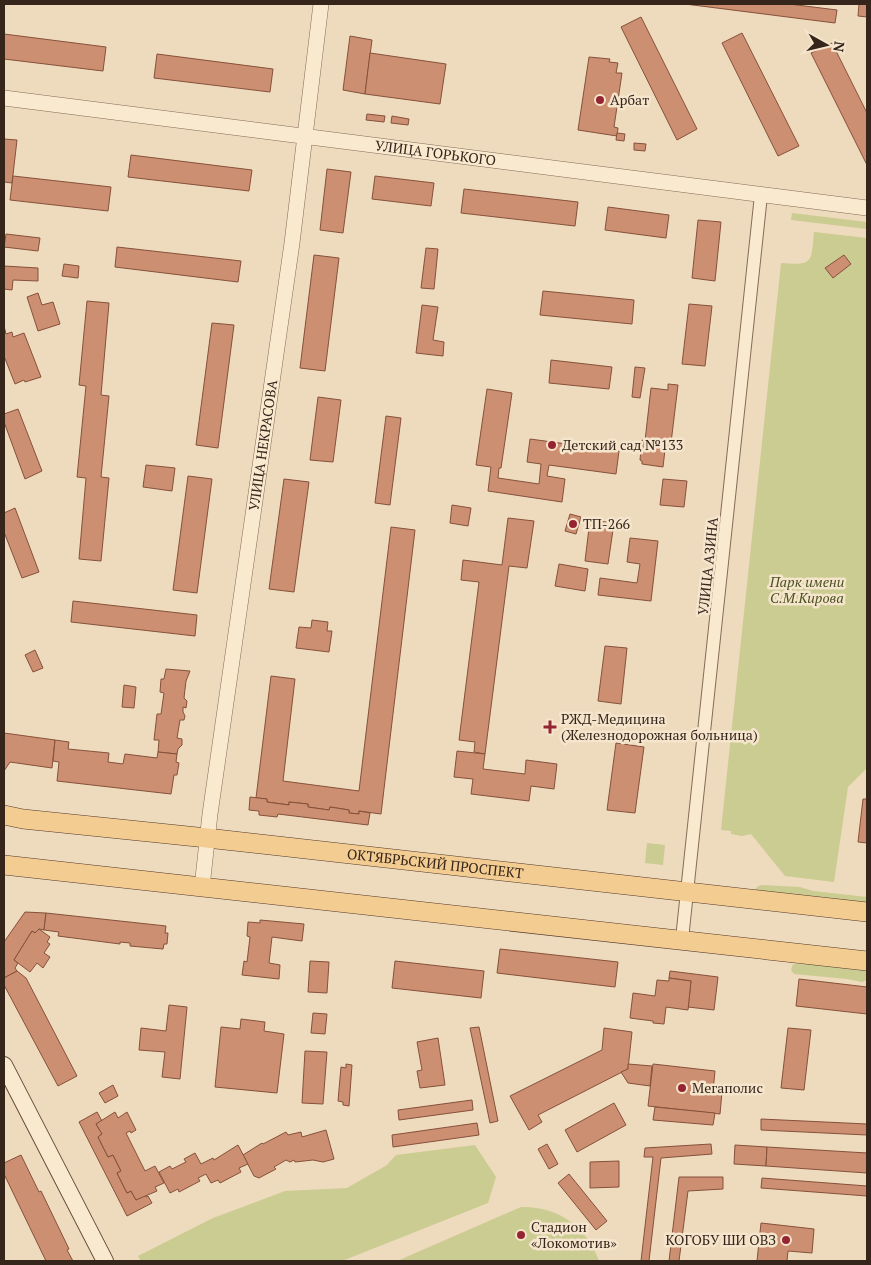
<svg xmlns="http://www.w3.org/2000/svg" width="871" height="1265" viewBox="0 0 871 1265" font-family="'PT Serif',serif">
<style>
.green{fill:#cbcc91}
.building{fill:#cd8f71;stroke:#85513b}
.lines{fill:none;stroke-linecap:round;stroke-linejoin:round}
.minor-casing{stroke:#866b56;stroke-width:14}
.tertiary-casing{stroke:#866b56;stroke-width:16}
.secondary-casing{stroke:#674c39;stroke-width:18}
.primary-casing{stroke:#53392b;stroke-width:20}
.minor{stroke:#f9e9cf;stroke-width:12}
.tertiary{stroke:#f9e9cf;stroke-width:15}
.secondary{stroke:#f9e9cf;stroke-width:16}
.primary{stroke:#f3cc92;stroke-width:19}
.poi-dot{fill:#952531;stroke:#f5e5cc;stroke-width:2}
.labels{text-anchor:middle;stroke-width:5;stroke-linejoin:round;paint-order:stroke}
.poi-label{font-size:14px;fill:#35251b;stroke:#f5e5cc;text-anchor:start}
.street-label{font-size:14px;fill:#35251b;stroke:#f5e5cc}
.park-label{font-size:14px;font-style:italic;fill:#4a5121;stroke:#f5e5cc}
</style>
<rect width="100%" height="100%" fill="#eedabc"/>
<g class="green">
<polygon points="792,213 867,222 867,229 791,220"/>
<path d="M 814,232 L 867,238 L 867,768 L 848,787 L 834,882 L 785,876 L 751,834 L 742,836 L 731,834 L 731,831 L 721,830 L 781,263 C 814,266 811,262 814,232 Z"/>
<polygon points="647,843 665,845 663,865 645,863"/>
<polygon points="761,885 800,887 813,891 867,897 867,908 754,891 757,887"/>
<polygon points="793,964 832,965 844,968 858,968 867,971 867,980 862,982 847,979 794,974 791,970"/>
<polygon points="475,1145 496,1177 488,1203 342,1261 141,1261 138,1256 213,1218 285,1191 347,1188 387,1165 396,1155"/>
<path d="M 521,1207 C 558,1206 587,1227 599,1261 L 397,1261 Z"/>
</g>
<g class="building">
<polygon points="685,4 789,4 837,10 835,23"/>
<polygon points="859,4 867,4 867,17 858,16"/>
<polygon points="641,17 697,129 677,140 621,27"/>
<polygon points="742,33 799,146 778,156 722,43"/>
<polygon points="4,34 106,47 103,71 4,59"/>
<polygon points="350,36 372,40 365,94 343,90"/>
<polygon points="832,43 867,113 867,165 811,53"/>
<polygon points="370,53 446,64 440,104 365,94"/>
<polygon points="157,54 273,69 270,92 154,78"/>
<polygon points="589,57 610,59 609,62 618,63 616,73 622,73 614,127 618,128 617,136 578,130"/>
<polygon points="367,114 385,116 384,122 366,120"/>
<polygon points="392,116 409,119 408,125 391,123"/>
<polygon points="617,133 625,134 624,141 616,140"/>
<polygon points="4,139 17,140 12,183 4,182"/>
<polygon points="634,143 646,144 645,151 634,150"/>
<polygon points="131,155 252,170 249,191 128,177"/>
<polygon points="327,169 351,172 343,233 320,230"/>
<polygon points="13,176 111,187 108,211 10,200"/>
<polygon points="375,176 434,183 431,206 372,199"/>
<polygon points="464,189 578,202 575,226 461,213"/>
<polygon points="608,207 669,215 666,238 605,230"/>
<polygon points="698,220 721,222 715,281 692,278"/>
<polygon points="6,234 40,238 38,251 4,247"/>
<polygon points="117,247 241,261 238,282 115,267"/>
<polygon points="426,248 438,249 434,289 421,288"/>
<polygon points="314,255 339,258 325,371 300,368"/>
<polygon points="844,255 851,264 833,278 825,268"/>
<polygon points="64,264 79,266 78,278 62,276"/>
<polygon points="4,266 38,268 38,281 13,280 12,290 4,289"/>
<polygon points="543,291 634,300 632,324 540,315"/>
<polygon points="38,293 42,305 53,302 60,324 38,331 27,297"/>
<polygon points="87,301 109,303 101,395 109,396 101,477 109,478 101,561 79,559 86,478 77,477 86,386 79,385"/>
<polygon points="689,304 712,306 705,366 682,364"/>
<polygon points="422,305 438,307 433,340 444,342 443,356 416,353"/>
<polygon points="212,323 234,325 218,448 196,445"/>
<polygon points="4,326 6,334 12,332 13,337 24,333 41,377 25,382 24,380 15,384 4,356"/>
<polygon points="551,360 612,367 609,389 549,383"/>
<polygon points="635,367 645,368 640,398 632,397"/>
<polygon points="668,384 678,385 670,451 665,450 663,467 642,464 642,461 640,460 642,440 645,441 651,388 668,390"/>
<polygon points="487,389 512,393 501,468 499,468 498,478 539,484 541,464 527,462 530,439 619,451 616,474 549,465 547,476 565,479 562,502 488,491 491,467 476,465"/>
<polygon points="318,397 341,400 333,462 310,460"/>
<polygon points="18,409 42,471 25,479 4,422 4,414"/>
<polygon points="386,416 401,418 390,505 375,503"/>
<polygon points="146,465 175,468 172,491 143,487"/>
<polygon points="188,476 212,479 197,593 173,590"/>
<polygon points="284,479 309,482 294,592 269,589"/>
<polygon points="663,479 687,481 684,507 660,505"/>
<polygon points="452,505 471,508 468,526 450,523"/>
<polygon points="15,508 39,572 22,578 4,532 4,513"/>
<polygon points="570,514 581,517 576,534 565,531"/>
<polygon points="508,518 534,521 527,568 509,566 485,754 474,752 475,742 459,740 479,582 461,580 463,560 502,565"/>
<polygon points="590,520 614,523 608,564 585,561"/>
<polygon points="391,527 415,530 381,814 359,811 359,814 349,813 349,810 330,807 329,810 308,807 308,804 289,802 289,805 267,802 267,799 256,798 271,676 295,679 283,781 359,791"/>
<polygon points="630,538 658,541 651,601 598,595 600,578 637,583 640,564 627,562"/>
<polygon points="559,564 588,569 585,591 555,586"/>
<polygon points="73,601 197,615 195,636 71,622"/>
<polygon points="312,620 328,622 327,631 332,631 329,652 296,648 299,627 311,628"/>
<polygon points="605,646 627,648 621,704 598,701"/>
<polygon points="35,650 43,668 33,672 25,655"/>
<polygon points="166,669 190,671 186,681 184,698 187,701 186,708 183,707 183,712 185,716 184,720 180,720 177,738 182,739 182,745 178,749 177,754 158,752 159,740 154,740 157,714 161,714 164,693 160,692 161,679 164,679"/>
<polygon points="124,685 136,687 134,708 122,707"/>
<polygon points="4,733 55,740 52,768 10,762 4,771"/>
<polygon points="55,740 69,742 68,749 109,753 108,762 123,764 125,754 157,758 158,752 177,754 176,762 179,763 177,775 174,775 171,794 57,781 59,762 53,761"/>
<polygon points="616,743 644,747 635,813 607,810"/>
<polygon points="457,751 485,754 483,769 525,774 526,760 557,764 554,789 531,786 529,801 471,794 473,779 454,777"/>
<polygon points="250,797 267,799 267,802 289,805 289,802 308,804 308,807 329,810 330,807 349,810 349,813 359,814 359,811 370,813 368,825 278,814 277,817 259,815 259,811 249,810"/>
<polygon points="863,799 867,799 867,843 858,842"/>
<polygon points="25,912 46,913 44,930 39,929 35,933 32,931 14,960 18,963 15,968 17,971 4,978 4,942"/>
<polygon points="46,913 166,926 165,933 168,933 167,944 164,944 163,949 130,946 130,943 120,942 120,944 58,936 59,932 44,930"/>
<polygon points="260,920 304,924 302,941 272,937 269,963 280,965 279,979 242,975 244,961 247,962 250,937 247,936 248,922 260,923"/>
<polygon points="39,929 50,937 47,942 50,944 44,953 50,957 43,968 37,963 30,972 14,960 32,931 35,933"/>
<polygon points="500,949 618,962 615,987 497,973"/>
<polygon points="310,961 329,962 327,993 308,992"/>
<polygon points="395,961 484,971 481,998 392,988"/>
<polygon points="17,971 26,978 77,1076 58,1086 4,985 4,978"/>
<polygon points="670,971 718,977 714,1010 688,1007 691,981 669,978"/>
<polygon points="669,978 691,981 688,1010 666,1007 664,1024 653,1023 653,1021 630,1018 633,993 655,996 657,980 669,981"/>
<polygon points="799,979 867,987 867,1014 796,1006"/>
<polygon points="169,1005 187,1007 180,1079 162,1077 165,1052 139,1050 141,1028 166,1031"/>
<polygon points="313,1013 327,1014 325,1034 311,1033"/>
<polygon points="241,1019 265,1022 264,1031 284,1034 277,1093 215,1087 221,1027 240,1029"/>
<polygon points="479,1027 498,1121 490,1123 470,1028"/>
<polygon points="604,1028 632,1032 628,1069 538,1115 542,1122 529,1130 510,1096 602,1050"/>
<polygon points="788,1028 811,1030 804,1090 781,1088"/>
<polygon points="438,1038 445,1085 420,1088 417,1071 422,1070 417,1042"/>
<polygon points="305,1051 327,1052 323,1104 302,1103"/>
<polygon points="346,1064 352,1065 349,1106 343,1105 343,1102 338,1101 341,1067 346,1068"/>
<polygon points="628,1064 652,1066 650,1086 628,1083 621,1072 628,1069"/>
<polygon points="653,1064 715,1071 713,1091 722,1092 720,1114 648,1106"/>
<polygon points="113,1085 118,1096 105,1103 99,1093"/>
<polygon points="472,1100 473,1110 399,1120 398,1110"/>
<polygon points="614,1103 626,1125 577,1152 565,1130"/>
<polygon points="655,1107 715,1113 713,1125 653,1120"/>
<polygon points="97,1112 102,1121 96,1124 102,1134 98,1137 108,1157 113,1155 121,1171 117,1173 127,1193 131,1191 136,1200 145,1195 146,1197 148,1196 152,1203 127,1216 79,1122"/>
<polygon points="115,1112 118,1118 127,1112 136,1130 131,1133 130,1131 126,1133 145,1171 155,1166 164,1183 155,1187 157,1191 136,1200 131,1191 127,1193 117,1173 121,1171 113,1155 108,1157 98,1137 102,1134 96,1124"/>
<polygon points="761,1119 867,1124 867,1135 761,1130"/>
<polygon points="477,1123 479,1135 393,1147 392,1135"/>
<polygon points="326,1130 334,1159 323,1162 313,1160 295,1162 294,1160 290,1162 286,1160 274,1167 276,1169 259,1178 254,1176 243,1155 262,1143 263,1144 286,1132 288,1135 301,1132 302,1137"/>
<polygon points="547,1144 558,1164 549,1169 538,1149"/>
<polygon points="711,1144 712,1154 661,1158 649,1261 641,1261 653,1157 644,1157 645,1148"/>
<polygon points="238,1145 248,1164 239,1168 241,1172 220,1183 218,1180 211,1183 206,1174 198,1178 200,1181 179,1192 178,1189 170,1193 159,1172 170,1166 172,1169 186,1162 184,1159 195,1153 201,1164 213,1158 214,1160"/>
<polygon points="735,1145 767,1147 766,1166 734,1164"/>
<polygon points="767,1147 867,1153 867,1173 766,1166"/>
<polygon points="21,1155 39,1192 41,1191 69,1249 67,1250 73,1261 46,1261 4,1174 4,1163"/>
<polygon points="619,1161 619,1187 590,1188 590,1162"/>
<polygon points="569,1174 607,1221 596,1230 558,1183"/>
<polygon points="679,1177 723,1177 723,1189 688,1191 679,1261 669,1261"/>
<polygon points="762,1178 867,1186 867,1196 761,1188"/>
<polygon points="761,1223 814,1229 812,1253 788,1251 787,1261 757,1261"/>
</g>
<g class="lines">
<g class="minor-casing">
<polyline id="minor" points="682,939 761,195"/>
</g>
<g class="tertiary-casing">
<g id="tertiary">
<path id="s1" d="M 4,98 L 867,208"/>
<path id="s2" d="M 202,887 L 210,814 L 292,243 L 321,4"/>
</g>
</g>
<g class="secondary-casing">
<polyline id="secondary" points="4,1065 105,1261"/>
</g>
<g class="primary-casing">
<g id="primary">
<path id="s3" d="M 4,815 L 23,819 L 207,838 L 867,912"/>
<polyline points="4,865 867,961"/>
</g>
</g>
<use href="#minor" class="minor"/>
<use href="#tertiary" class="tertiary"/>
<use href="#secondary" class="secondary"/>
<use href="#primary" class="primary"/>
</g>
<g class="poi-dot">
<circle cx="600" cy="100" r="5"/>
<circle cx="552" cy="445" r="5"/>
<circle cx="573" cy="524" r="5"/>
<path d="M547.5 719.5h5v5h5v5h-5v5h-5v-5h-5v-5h5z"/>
<circle cx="682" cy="1088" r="5"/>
<circle cx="521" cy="1235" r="5"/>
<circle cx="786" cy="1240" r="5"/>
</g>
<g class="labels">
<g class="poi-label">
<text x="610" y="105">Арбат</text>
<text x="562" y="450">Детский сад №133</text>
<text x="583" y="529">ТП-266</text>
<text x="561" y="724">РЖД-Медицина<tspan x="561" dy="16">(Железнодорожная больница)</tspan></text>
<text x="692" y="1093">Мегаполис</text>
<text x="531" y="1232">Cтадион<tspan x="531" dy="16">«Локомотив»</tspan></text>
<text x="776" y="1245" text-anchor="end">КОГОБУ ШИ ОВЗ</text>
</g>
<g class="street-label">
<text dy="5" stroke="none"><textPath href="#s1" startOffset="435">УЛИЦА ГОРЬКОГО</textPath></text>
<text dy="5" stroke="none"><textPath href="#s2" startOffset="446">УЛИЦА НЕКРАСОВА</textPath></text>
<text transform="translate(708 566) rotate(-84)" y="5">УЛИЦА АЗИНА</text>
<text dy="5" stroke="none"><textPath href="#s3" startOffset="434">ОКТЯБРЬСКИЙ ПРОСПЕКТ</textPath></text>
</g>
<g class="park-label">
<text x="807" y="587">Парк имени<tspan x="807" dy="16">С.М.Кирова</tspan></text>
</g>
</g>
<rect width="871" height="1265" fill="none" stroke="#35251b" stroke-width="10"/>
<g transform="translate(826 45) rotate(98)" stroke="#f5e5cc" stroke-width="4" paint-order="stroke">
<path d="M0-4L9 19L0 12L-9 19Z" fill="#35251b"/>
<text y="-8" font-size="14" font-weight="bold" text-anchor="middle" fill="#35251b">N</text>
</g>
</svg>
